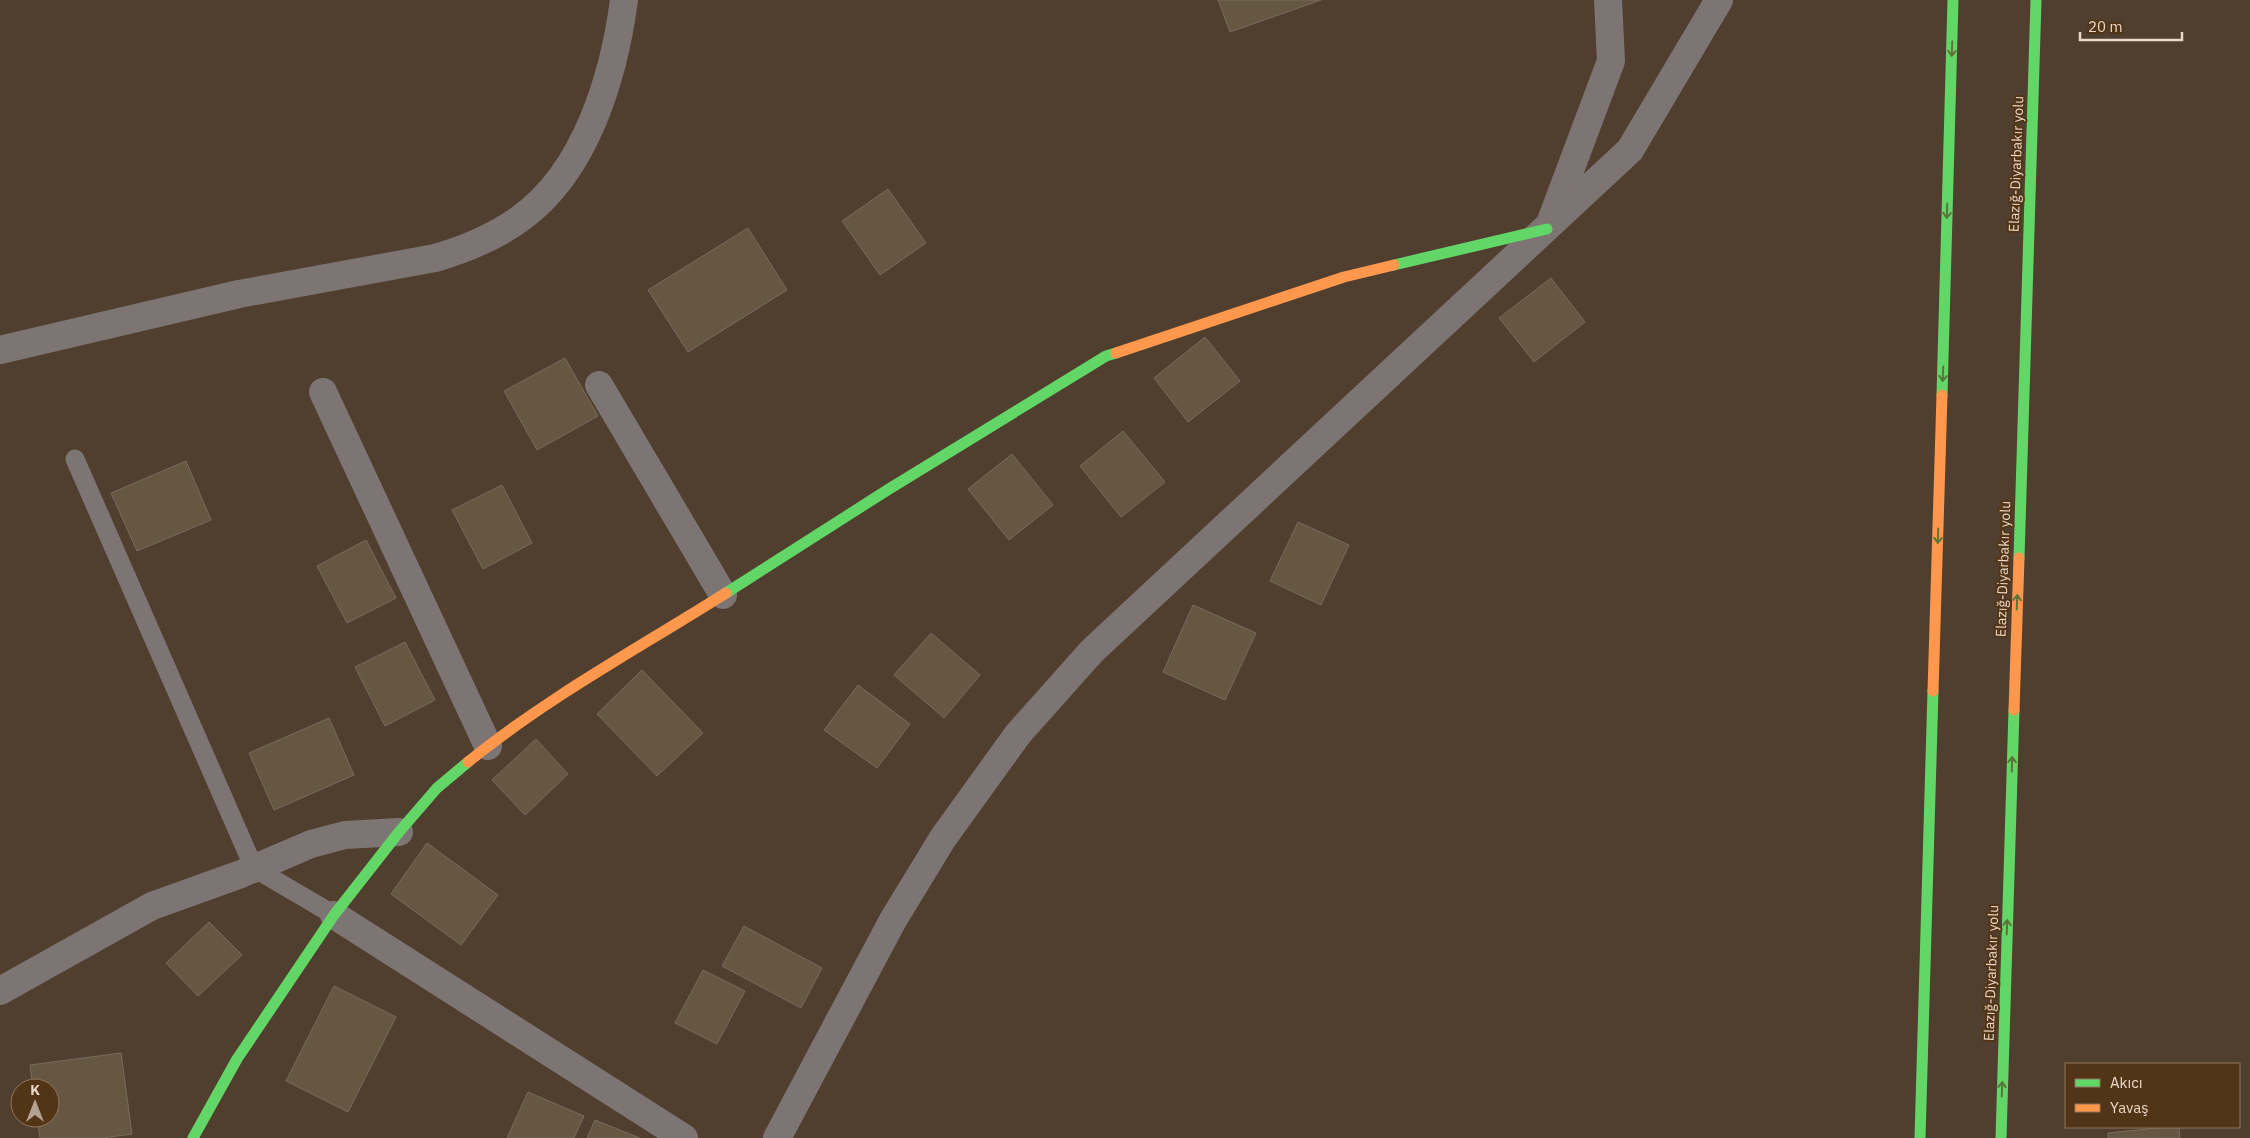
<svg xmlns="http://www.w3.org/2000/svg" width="2250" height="1138" viewBox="0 0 2250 1138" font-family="'IBM Plex Sans',sans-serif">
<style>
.building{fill:#665743;stroke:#786c5d}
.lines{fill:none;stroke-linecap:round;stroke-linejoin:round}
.lane{stroke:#7d7573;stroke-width:19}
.street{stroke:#7d7573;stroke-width:28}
.fast{stroke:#63d668;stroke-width:11}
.slow{stroke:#ff974d;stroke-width:11}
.oneway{stroke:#597537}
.labels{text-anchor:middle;stroke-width:4;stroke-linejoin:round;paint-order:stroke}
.street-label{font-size:14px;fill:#ead7c7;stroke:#523517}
</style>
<rect width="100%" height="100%" fill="#503f2f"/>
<g class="building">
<polygon points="1218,0 1321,0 1230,32"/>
<polygon points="888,189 926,243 880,275 842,221"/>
<polygon points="748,228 787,290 688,352 648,290"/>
<polygon points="1551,278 1585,322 1534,362 1499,318"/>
<polygon points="1205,337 1240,381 1188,422 1154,378"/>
<polygon points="565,358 598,416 537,450 504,391"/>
<polygon points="1123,431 1165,482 1121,517 1080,466"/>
<polygon points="1012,454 1053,505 1009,540 968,489"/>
<polygon points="186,461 211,520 137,551 111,493"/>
<polygon points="502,485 532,543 483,569 452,510"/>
<polygon points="1298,522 1349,545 1321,605 1270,581"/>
<polygon points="366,540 396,598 347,623 317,566"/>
<polygon points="1193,605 1256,633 1225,700 1163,672"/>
<polygon points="931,633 980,675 944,718 894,675"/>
<polygon points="405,642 435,700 385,726 355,667"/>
<polygon points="642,670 703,733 657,776 597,714"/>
<polygon points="858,685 910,724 877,768 824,730"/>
<polygon points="329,718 354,775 274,810 249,753"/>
<polygon points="536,739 568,774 525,815 492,780"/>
<polygon points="427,843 498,895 461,945 391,894"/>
<polygon points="209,922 242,955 198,996 166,963"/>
<polygon points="744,926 822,968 801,1008 722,966"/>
<polygon points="703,970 745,991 717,1044 675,1023"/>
<polygon points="334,986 396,1017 348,1112 286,1081"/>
<polygon points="121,1053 132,1134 103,1138 40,1138 37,1118 50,1118 50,1088 33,1088 30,1065"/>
<polygon points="528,1092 584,1116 574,1138 507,1138"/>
<polygon points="595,1120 640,1138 587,1138"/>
<polygon points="2167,1127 2179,1127 2180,1138 2108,1138 2108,1133"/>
</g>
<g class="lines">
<polyline class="lane" points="75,459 254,868 334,915"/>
<g class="street">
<polyline points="1551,221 1611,61 1608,0"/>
<path d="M 0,350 L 239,294 L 435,258 C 466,249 495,237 521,218 C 586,171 614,76 624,0"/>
<polyline points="599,385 723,595"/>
<polyline points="323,392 488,746"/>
<polyline points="334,915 684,1138"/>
<polyline points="0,991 152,906 241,874 311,844 345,835 399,832"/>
<polyline points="777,1138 893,920 943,838 1018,734 1092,651 1630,150 1719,0"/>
</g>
<g class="fast">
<polyline points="1394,265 1547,229"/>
<polyline points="1942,395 1953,0"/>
<polyline points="2019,558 2036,0"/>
<polyline points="726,593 889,489 1106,356 1116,353"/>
<polyline points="193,1138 237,1059 334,915 399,832 437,788 468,762"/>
<polyline points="1920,1138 1933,691"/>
<polyline points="2001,1138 2014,710"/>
</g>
<g class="slow">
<polyline points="1116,353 1344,277 1394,265"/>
<polyline points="1933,691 1942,395"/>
<polyline points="2014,710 2019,558"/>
<path d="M 468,762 C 548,697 639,648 726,593"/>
</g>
</g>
<defs><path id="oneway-shaft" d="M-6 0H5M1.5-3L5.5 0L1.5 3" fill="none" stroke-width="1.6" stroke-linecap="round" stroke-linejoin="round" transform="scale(1.25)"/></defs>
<g class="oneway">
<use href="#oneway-shaft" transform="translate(1952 49) rotate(92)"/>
<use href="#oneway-shaft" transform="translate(1947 211) rotate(92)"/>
<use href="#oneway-shaft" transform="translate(1943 374) rotate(92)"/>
<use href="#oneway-shaft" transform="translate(1938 536) rotate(92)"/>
<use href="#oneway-shaft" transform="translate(2017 602) rotate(-88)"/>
<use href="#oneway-shaft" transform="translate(2012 764) rotate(-88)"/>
<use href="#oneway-shaft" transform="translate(2007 927) rotate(-88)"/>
<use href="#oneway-shaft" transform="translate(2002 1089) rotate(-88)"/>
</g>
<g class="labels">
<g class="street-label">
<text transform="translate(2016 164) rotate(-88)" y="5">Elazığ-Diyarbakır yolu</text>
<text transform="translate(2003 569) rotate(-88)" y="5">Elazığ-Diyarbakır yolu</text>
<text transform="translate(1991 973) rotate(-88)" y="5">Elazığ-Diyarbakır yolu</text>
</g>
</g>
<rect x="2065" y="1063" width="175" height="65" fill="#523517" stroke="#8f765d"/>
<rect x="2075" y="1079" width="25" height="8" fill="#63d668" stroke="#8f765d"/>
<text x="2110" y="1088" font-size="15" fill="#ead7c7">Akıcı</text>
<rect x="2075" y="1104" width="25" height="8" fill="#ff974d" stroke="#8f765d"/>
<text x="2110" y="1113" font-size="15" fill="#ead7c7">Yavaş</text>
<g transform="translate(35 1103)"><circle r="24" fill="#523517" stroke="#8f765d"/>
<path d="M0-4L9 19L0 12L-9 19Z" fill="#b4a292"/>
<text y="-8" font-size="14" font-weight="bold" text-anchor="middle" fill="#ead7c7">K</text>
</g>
<path d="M2080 32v8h102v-8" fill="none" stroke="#ead7c7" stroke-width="2.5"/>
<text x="2088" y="32" font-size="15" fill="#ead7c7" stroke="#523517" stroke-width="4" paint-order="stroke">20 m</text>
</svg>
